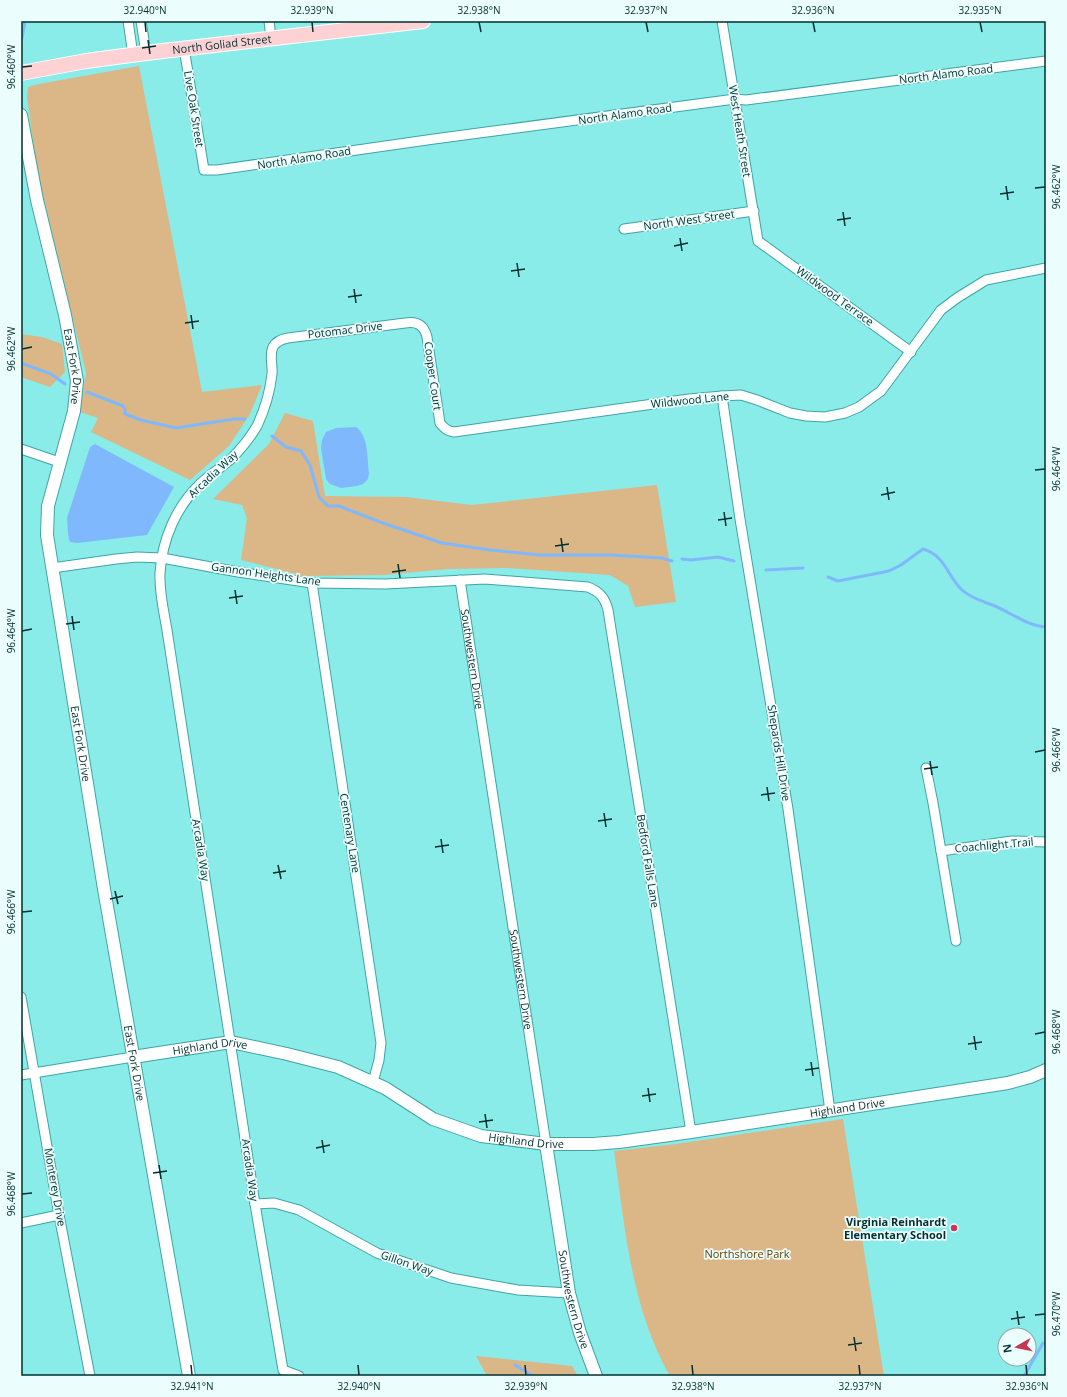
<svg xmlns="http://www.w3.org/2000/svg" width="1067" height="1397" viewBox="0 0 1067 1397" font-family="'Open Sans',sans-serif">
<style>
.green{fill:#dbb687}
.water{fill:#7fb8fc}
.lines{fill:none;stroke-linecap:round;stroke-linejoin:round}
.stream{stroke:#7fb8fc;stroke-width:3}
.street-casing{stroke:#3ea5a3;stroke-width:11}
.secondary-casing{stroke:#3ea5a3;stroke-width:14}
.primary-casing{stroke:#fff;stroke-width:16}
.street{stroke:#fff;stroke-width:9}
.secondary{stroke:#fff;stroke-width:12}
.primary{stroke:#fed1d5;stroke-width:14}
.ticks{fill:none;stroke:#012f2e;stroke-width:1.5}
.poi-dot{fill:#c73755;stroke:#ebfdfc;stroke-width:1.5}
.labels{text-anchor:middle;stroke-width:3.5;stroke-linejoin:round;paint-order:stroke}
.street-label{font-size:11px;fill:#012f2e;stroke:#ebfdfc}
.poi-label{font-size:11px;font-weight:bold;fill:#012f2e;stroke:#ebfdfc;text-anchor:end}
.park-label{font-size:11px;fill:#664100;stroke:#ebfdfc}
.neatline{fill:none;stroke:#012f2e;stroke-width:1.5}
.ticks-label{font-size:10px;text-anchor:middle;fill:#012f2e}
</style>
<rect width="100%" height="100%" fill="#89ece9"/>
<g class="green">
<polygon points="139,66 202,392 262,385 250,414 229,446 190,480 91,432 98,418 80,412 86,373 37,170 27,97 28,87 39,84"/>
<polygon points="21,334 42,337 62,344 65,372 50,387 21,377"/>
<polygon points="285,413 313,421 325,496 406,497 472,505 657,485 676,602 635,607 628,586 610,575 507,568 449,569 383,575 303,576 241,560 247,518 242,505 213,499 269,444"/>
<path d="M 843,1119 L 884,1376 L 670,1376 C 631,1308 625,1228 614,1151 L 676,1144 Z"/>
<polygon points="476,1356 572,1366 578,1376 487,1376"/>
</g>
<g class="water">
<path d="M 356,427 C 369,436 367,459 369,473 L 368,479 L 363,484 L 357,486 L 341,488 L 330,484 L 326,479 L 321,448 L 322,440 L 326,432 L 336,428 Z"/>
<path d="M 95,444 L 174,487 L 147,535 L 77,543 L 70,542 C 67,534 68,527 67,518 L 90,447 Z"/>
</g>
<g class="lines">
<g class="stream">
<polyline points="22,38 25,21"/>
<polyline points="21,363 51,374 65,384"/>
<polyline points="87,392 123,406 125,409 125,414 141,420 176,428 234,419 245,419"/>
<polyline points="272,436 286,447 301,451 310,465 319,497 328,506 339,506 380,522 442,543 490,550 540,555 611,555 662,558 672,561"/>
<polyline points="682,559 691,560 718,557 734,561"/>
<polyline points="766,570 803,568"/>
<path d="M 828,577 L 838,581 L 889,571 L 901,565 L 923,549 C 945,555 948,577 962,590 C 972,599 983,601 995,606 C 1011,613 1028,626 1046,627"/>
<polyline points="515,1365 533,1376"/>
<polyline points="1024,1376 1043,1343"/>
</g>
<g class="street-casing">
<g id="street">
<polyline points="128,21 133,55"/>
<polyline points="141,21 146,53"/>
<polyline points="269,21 271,38"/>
<polyline points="722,21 758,241 911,352"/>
<polyline points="184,48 204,170 217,170 434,139 735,99 746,100 1046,61"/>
<polyline points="624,229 754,211"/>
<polyline points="722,396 740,519 788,809 830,1111"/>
<polyline points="21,449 59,462"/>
<path d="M 52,568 L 116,559 L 137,557 L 162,558 L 238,572 L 312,583 L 385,584 L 485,579 L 588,587 C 600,592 605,598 608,610 L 691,1132"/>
<path id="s1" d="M 460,580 L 546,1144"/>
<polyline points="312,583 381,1043 379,1060 373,1082"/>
<polyline points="926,768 933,803 956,941"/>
<polyline points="941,851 1012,841 1046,842"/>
<polyline points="21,997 59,1215 90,1376"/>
<polyline points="21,1075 133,1057"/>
<polyline points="255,1204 274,1203 299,1210 377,1253 451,1278 518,1290 569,1293"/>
<polyline points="21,1223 59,1215"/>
<path d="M 299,1376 L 283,1370 L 255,1204 L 167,630 C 164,612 159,592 160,573 C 162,540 176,507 200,484 C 209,475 221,468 231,459 C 240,450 250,438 257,426 C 265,409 270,392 272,374 C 273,366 269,355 273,347 C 276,341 282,339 288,338 L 405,323 C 417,321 424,325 427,337 L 440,423 C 444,428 447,431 454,432 L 689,399 L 722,396 L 741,395 L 757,400 L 790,413 L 806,416 L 825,417 L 845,413 L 859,407 L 881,391 L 941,310 L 957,298 L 986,280 L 1046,268"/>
</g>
</g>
<g class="secondary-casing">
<g id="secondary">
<path id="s2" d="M 21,115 L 37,200 L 65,315 L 77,381 L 74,411 L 48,506 L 47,535 L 104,889 L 189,1376"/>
<path id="s3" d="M 133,1057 L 231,1042 L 287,1054 L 338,1067 L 385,1088 L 433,1119 L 481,1136 L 546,1144 L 593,1144 L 619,1142 L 691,1132 L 1008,1083 L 1030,1077 L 1046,1070"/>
<path id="s4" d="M 546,1144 L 569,1293 L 580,1333 L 596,1376"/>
</g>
</g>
<g class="primary-casing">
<g id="primary">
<path id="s5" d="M 21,73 L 86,61 L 146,53 L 423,21"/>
</g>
</g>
<use href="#street" class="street"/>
<use href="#secondary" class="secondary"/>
<use href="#primary" class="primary"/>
</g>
<path class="ticks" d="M 145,22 L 146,32M 312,22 L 313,32M 479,22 L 481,32M 646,22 L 648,32M 813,22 L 815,32M 980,22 L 982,32M 148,40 L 150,54M 142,48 L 156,46M 22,67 L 32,66M 1006,186 L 1008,200M 1035,188 L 1045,187M 1000,194 L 1014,192M 843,212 L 845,226M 837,220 L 851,218M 680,238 L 682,251M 674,246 L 688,243M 517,263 L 519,277M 511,271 L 525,269M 354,289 L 356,303M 348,297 L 362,295M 191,315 L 193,329M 185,323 L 199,321M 22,349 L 32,347M 1035,470 L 1045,469M 887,487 L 889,500M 881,495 L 895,492M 724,512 L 726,526M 718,520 L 732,518M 561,538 L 563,552M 555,546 L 569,544M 398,564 L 400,578M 392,572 L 406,570M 235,590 L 237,604M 229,598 L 243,596M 72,616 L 74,630M 66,624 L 80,622M 22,631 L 32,629M 1035,752 L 1045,750M 930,761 L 932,775M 924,769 L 938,767M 767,787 L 769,801M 761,795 L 775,793M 604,813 L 606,827M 598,821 L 612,819M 441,839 L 443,853M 435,847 L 449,845M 278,865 L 281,879M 273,873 L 286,871M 115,891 L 118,904M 110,899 L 123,896M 22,912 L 32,911M 1035,1034 L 1045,1032M 974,1036 L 976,1050M 968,1044 L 982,1042M 811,1062 L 813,1076M 805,1070 L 819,1068M 648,1088 L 650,1102M 642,1096 L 656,1094M 485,1114 L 487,1128M 479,1122 L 493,1120M 322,1140 L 324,1153M 316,1148 L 330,1145M 159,1165 L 161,1179M 153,1173 L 167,1171M 22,1194 L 32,1193M 1017,1311 L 1019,1325M 1035,1315 L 1045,1314M 1011,1319 L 1025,1317M 854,1337 L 856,1351M 848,1345 L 862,1343M 191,1365 L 192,1375M 358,1365 L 359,1375M 525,1365 L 526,1375M 692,1365 L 693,1375M 859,1365 L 860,1375M 1026,1365 L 1027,1375"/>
<circle class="poi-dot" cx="954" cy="1228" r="4"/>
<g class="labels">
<g class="street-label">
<text dy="4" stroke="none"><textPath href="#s5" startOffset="203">North Goliad Street</textPath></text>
<text transform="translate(946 74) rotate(-7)" y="4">North Alamo Road</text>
<text transform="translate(194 109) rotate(81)" y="4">Live Oak Street</text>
<text transform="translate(625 114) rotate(-8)" y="4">North Alamo Road</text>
<text transform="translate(740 131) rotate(81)" y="4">West Heath Street</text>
<text transform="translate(304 158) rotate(-9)" y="4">North Alamo Road</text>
<text transform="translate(689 220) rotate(-8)" y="4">North West Street</text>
<text transform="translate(835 296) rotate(36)" y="4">Wildwood Terrace</text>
<text transform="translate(345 330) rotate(-7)" y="4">Potomac Drive</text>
<text dy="4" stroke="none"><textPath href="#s2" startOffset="257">East Fork Drive</textPath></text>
<text transform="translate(433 376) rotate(82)" y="4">Cooper Court</text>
<text transform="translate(690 400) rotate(-6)" y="4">Wildwood Lane</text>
<text transform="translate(213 474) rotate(-43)" y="4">Arcadia Way</text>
<text transform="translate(266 574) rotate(8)" y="4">Gannon Heights Lane</text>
<text dy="4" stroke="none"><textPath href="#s1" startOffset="80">Southwestern Drive</textPath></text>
<text dy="4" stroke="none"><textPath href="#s2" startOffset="641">East Fork Drive</textPath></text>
<text transform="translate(779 753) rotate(81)" y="4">Shepards Hill Drive</text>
<text transform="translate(350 833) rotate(81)" y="4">Centenary Lane</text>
<text transform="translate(994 845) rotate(-5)" y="4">Coachlight Trail</text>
<text transform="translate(201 850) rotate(81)" y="4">Arcadia Way</text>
<text transform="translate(648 861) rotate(81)" y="4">Bedford Falls Lane</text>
<text dy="4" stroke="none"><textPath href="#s1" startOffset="404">Southwestern Drive</textPath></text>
<text dy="4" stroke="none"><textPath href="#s3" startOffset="78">Highland Drive</textPath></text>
<text dy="4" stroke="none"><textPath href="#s2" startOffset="965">East Fork Drive</textPath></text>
<text dy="4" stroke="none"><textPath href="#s3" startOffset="738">Highland Drive</textPath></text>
<text dy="4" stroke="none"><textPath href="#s3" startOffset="414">Highland Drive</textPath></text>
<text transform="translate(250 1170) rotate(82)" y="4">Arcadia Way</text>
<text transform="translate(55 1187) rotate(80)" y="4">Monterey Drive</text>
<text transform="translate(407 1263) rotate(19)" y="4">Gillon Way</text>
<text dy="4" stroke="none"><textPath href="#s4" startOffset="158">Southwestern Drive</textPath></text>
</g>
<g class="poi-label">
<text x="946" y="1226">Virginia Reinhardt<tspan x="946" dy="13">Elementary School</tspan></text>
</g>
<g class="park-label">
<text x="747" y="1258">Northshore Park</text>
</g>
</g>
<rect width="1067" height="1397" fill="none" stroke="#ebfdfc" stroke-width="44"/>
<g transform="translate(1017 1347) rotate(261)"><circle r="19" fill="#ebfdfc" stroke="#8dabaa"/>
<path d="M0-3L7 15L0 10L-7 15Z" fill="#c73755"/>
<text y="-6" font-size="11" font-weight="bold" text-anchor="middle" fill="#012f2e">N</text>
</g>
<rect x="22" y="22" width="1023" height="1353" class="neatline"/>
<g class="ticks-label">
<text x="145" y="14">32.940°N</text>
<text x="312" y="14">32.939°N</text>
<text x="479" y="14">32.938°N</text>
<text x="646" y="14">32.937°N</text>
<text x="813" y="14">32.936°N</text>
<text x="980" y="14">32.935°N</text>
<text transform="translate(11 67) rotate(-90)" y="4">96.460°W</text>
<text transform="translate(1056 187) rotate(-90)" y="4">96.462°W</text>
<text transform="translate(11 349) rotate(-90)" y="4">96.462°W</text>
<text transform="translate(1056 469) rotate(-90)" y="4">96.464°W</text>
<text transform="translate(11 631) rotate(-90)" y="4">96.464°W</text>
<text transform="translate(1056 750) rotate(-90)" y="4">96.466°W</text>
<text transform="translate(11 912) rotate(-90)" y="4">96.466°W</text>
<text transform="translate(1056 1032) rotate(-90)" y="4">96.468°W</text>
<text transform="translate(11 1194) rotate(-90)" y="4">96.468°W</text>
<text transform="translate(1056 1314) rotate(-90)" y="4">96.470°W</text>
<text x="192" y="1390">32.941°N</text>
<text x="359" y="1390">32.940°N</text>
<text x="526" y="1390">32.939°N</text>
<text x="693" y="1390">32.938°N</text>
<text x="860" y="1390">32.937°N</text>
<text x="1027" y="1390">32.936°N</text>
</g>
</svg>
